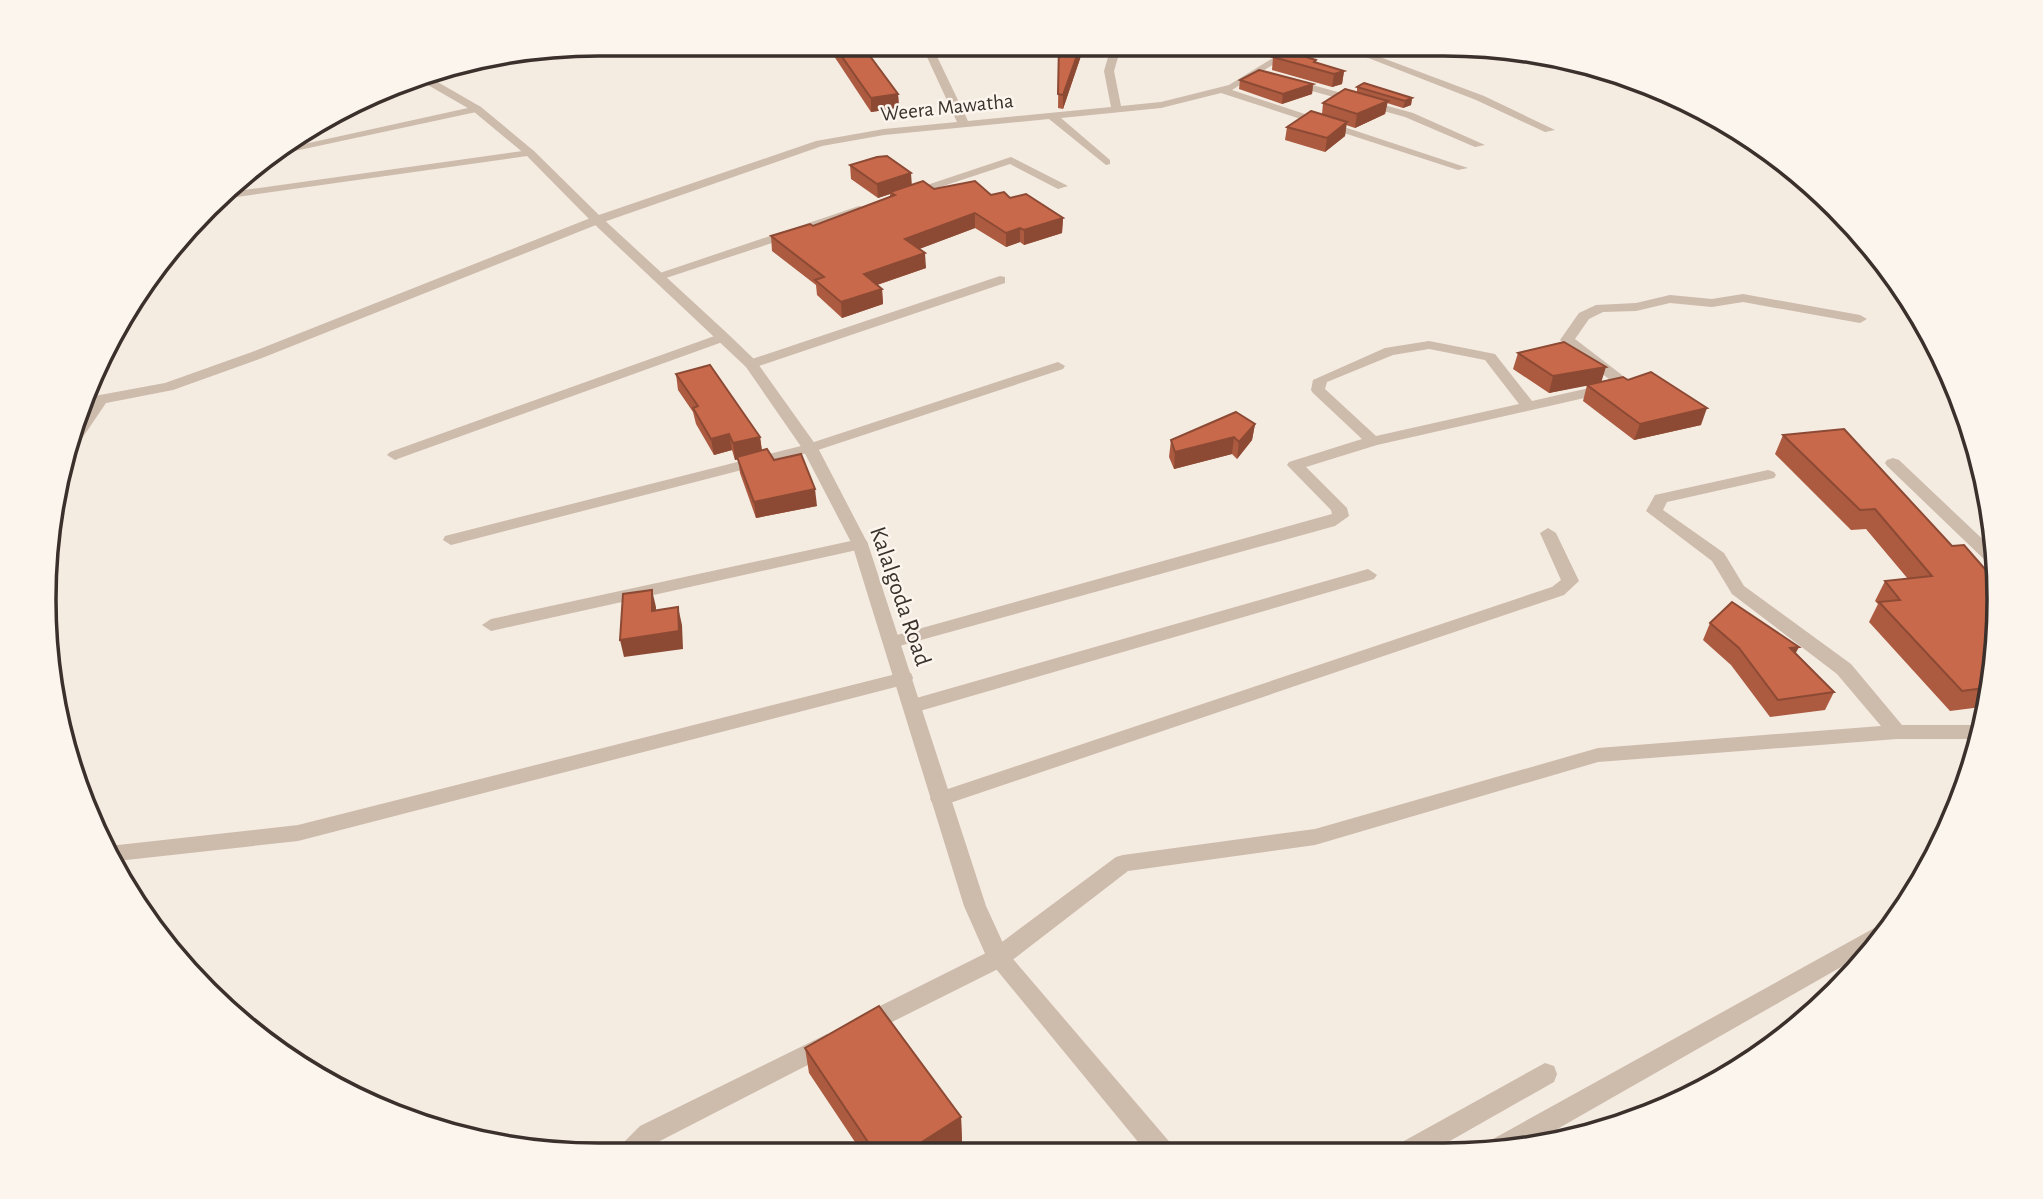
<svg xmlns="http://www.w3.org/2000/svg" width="2043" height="1199" viewBox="0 0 2043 1199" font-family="'Alegreya Sans',sans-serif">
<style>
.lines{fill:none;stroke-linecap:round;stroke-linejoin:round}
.minor{fill:#cdbbac;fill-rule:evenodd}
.tertiary{fill:#cdbbac;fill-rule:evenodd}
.wall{fill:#ac5a40}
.shaded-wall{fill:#8c4a34}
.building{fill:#c8694b;stroke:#8c4a34;stroke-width:2}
.labels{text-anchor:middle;stroke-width:5;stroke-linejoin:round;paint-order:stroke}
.far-street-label{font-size:21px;fill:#3b302b;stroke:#fbf5ee}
.street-label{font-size:24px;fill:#3b302b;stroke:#fbf5ee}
.rim{fill:none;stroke:#3b302b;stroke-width:3.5}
</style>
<rect width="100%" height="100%" fill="#f4ebe1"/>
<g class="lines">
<g class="minor">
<polygon points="921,44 931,44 968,121 1111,107 1104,71 1112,44 1122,44 1114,71 1121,106 1161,102 1229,85 1294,45 1305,45 1232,90 1468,168 1458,170 1221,93 1161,108 1061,118 1110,160 1110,164 1106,165 1049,119 884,135 822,146 601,223 262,358 173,390 106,403 68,459 62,460 77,423 89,406 85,406 89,397 165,383 252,352 593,217 816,141 884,129 957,122"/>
<polygon points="1335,45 1348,45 1484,96 1555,130 1545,132 1476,100"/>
<polygon points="425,76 430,79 429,81 397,86 411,79"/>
<polygon points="1291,79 1413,113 1485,145 1475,147 1405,117 1287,84 1286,82"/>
<polygon points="477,106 481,107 481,111 262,158 277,150"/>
<polygon points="530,150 534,151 534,155 223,199 230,192"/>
<polygon points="1011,157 1068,186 1058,189 1010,164 913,196 903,193"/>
<polygon points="859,206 863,207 863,213 663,279 653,279 651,276"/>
<polygon points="1000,276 1005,277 1005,283 756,367 746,367 744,364 746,361"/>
<path d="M 1743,294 L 1860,315 L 1867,319 L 1860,323 L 1743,302 L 1712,307 L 1670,303 L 1636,311 L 1603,312 L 1589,319 L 1575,339 L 1622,375 L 1626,386 L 1624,389 L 1377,445 L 1306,467 L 1347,508 L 1349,516 L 1335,526 L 892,648 L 886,646 L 883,642 L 886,638 L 1332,514 L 1331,510 L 1287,465 L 1289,462 L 1362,439 L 1313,393 L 1311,390 L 1313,380 L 1385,348 L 1429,341 L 1495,354 L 1532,401 L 1611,383 L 1610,380 L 1560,340 L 1579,313 L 1596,305 L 1636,303 L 1670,295 L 1712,299 ZM 1429,349 L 1485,360 L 1519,404 L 1376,436 L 1325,389 L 1327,382 L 1393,355 Z"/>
<polygon points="723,333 730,337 728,340 400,458 395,460 387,455 390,452"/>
<polygon points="1058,362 1065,366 1063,369 815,451 451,545 443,540 445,536 805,445"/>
<polygon points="1893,458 1899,460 1994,550 1996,565 1989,564 1887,466 1885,463 1887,460"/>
<polygon points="1768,470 1774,472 1776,475 1774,478 1667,502 1663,510 1724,553 1744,586 1851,664 1902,725 1981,725 1983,726 1979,739 1897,739 1598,762 1315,845 1128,871 1006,965 872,1032 864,1035 856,1032 852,1025 856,1018 990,951 1116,857 1123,855 1315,829 1598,748 1881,726 1837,674 1732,594 1712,561 1646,511 1655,495"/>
<polygon points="1548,528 1556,533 1579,581 1564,595 947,804 940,807 933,804 930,799 933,794 1552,587 1561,580 1540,533"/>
<polygon points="860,539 866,540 868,544 866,548 491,631 482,625 491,619"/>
<polygon points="1368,569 1377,575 1374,579 913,713 906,711 904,706 906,701"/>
<polygon points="904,672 911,673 913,678 911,683 298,841 117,861 109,846 298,825"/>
<polygon points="1887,921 1893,923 1871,950 1531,1144 1481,1154 1484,1144"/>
<polygon points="827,1034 835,1037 839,1044 835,1051 658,1142 646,1154 616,1154 620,1146 640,1126"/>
<polygon points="1545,1063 1554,1066 1557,1074 1554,1082 1427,1154 1391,1154 1395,1146"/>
</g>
<polygon class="tertiary" points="422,73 481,107 534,151 601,217 728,334 756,361 818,448 868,544 986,906 1007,952 1173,1146 1177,1154 1148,1154 987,958 964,906 852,544 802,448 746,367 593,223 526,155 473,111 414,77"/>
</g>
<g class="wall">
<polygon points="826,44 861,44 898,94 899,108 871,112"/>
<polygon points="1059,44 1085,44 1063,109 1058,108"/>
<polygon points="1307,45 1321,45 1316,52 1306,47"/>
<polygon points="1273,57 1316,62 1344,71 1342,84 1332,87 1272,70"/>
<polygon points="1240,80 1313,84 1312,94 1282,104 1239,89"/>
<polygon points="1357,87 1412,98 1411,105 1403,108 1387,103 1385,114 1355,128 1346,125 1345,136 1325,152 1285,140 1287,127 1322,114 1323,103 1357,92"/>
<polygon points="850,165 912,185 1010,198 1063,218 1062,233 1024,245 1020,242 1006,247 975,228 919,249 926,268 877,285 882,289 883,304 842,318 817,295 816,285 772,251 771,236 813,226 890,197 890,194 878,198 851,179"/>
<polygon points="1518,353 1601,382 1701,425 1634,440 1583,401 1587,385 1549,393 1513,369"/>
<polygon points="676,374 760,437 762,450 774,460 817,506 756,518 740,473 738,459 735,460 732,450 714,455 696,424 693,412 678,390"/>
<polygon points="1255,424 1252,440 1237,459 1232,454 1174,469 1169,457 1171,440"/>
<polygon points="1783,435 1999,599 1989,706 1950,711 1869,622 1878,604 1875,601 1885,581 1908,579 1866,529 1851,530 1775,454"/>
<polygon points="1991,516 1993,535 1985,527"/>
<polygon points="1710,623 1796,653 1834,692 1825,710 1770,717 1731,665 1703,640"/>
<polygon points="805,1048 961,1117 962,1142 943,1154 863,1154 809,1073"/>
</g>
<g class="shaded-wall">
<polygon points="1081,44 1085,44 1063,109 1063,95"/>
<polygon points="1344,71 1342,84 1332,87 1334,74"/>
<polygon points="1313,84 1312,94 1282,104 1283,94"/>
<polygon points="898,94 899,108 871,112 871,98"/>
<polygon points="1412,98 1411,105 1403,108 1405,101"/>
<polygon points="1388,101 1385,114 1355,128 1357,114"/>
<polygon points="1347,122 1345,136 1325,152 1327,138"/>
<polygon points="911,173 912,187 890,192 890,194 878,198 877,184"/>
<polygon points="975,213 975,228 906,254 905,239"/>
<polygon points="1063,218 1062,233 1024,245 1024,230"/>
<polygon points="1020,228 1020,242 1006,247 1006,233"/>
<polygon points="925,253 926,268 865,289 864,274"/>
<polygon points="882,289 883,304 842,318 841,302"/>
<polygon points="1606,367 1601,383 1549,393 1553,376"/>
<polygon points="1707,408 1701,425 1634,440 1640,424"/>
<polygon points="1255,424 1252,440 1237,459 1239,442"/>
<polygon points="729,434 732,450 714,455 711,439"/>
<polygon points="760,437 762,453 735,460 733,443"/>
<polygon points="1234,437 1232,454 1174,469 1175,452"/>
<polygon points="815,489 817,506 756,518 754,502"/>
<polygon points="652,590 656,607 656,628 652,611"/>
<polygon points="678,607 682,625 683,649 624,657 620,640"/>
<polygon points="1799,647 1790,664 1790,648"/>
<polygon points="961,1117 962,1142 943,1154 903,1154"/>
</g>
<g class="building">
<polygon points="833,44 861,44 898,94 871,98"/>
<polygon points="1059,44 1081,44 1063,95 1058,94"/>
<polygon points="1287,51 1316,60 1314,62 1344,71 1334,74 1273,57"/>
<polygon points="1259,70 1313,84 1283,94 1240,80"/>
<polygon points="1364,83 1412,98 1405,101 1357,87"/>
<polygon points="1345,89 1388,101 1357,114 1323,103"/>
<polygon points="1311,111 1347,122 1327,138 1287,127"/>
<polygon points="887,156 911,173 877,184 850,165 877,157"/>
<polygon points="923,181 934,189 975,181 991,195 1004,192 1010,198 1026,194 1063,218 1024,230 1020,228 1006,233 975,213 905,239 925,253 864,274 882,289 841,302 815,280 824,277 771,236 810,224 813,226 895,195 890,192"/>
<polygon points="1564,342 1606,367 1553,376 1518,353"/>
<polygon points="710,365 760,437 733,443 729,434 711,439 693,408 698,406 676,374"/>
<polygon points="1651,372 1707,408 1640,424 1587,385 1623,377 1628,380"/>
<polygon points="1236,412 1255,424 1239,442 1234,437 1175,452 1171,440"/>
<polygon points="1844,429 1952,546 1964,545 1998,584 1999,599 1991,687 1962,691 1879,602 1900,600 1885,581 1932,576 1875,509 1860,510 1783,435"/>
<polygon points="767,449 774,460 801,454 815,489 754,502 737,457"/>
<polygon points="652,590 652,611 678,607 679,631 620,640 623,594"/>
<polygon points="1732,602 1799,647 1790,648 1834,692 1778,700 1739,648 1710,623"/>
<polygon points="879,1006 961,1117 903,1154 876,1154 805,1048"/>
</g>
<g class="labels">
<g class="far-street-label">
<text transform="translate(947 107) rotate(-6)" y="7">Weera Mawatha</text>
</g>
<g class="street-label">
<text transform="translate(901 596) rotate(71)" y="8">Kalalgoda Road</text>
</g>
</g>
<path d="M0 0H2043V1199H0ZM599 56H1444A543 543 0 0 1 1987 599V600A543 543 0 0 1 1444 1143H599A543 543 0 0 1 56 600V599A543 543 0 0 1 599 56Z" fill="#fbf5ee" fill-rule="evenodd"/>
<path class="rim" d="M599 56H1444A543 543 0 0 1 1987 599V600A543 543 0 0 1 1444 1143H599A543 543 0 0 1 56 600V599A543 543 0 0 1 599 56Z"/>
</svg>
